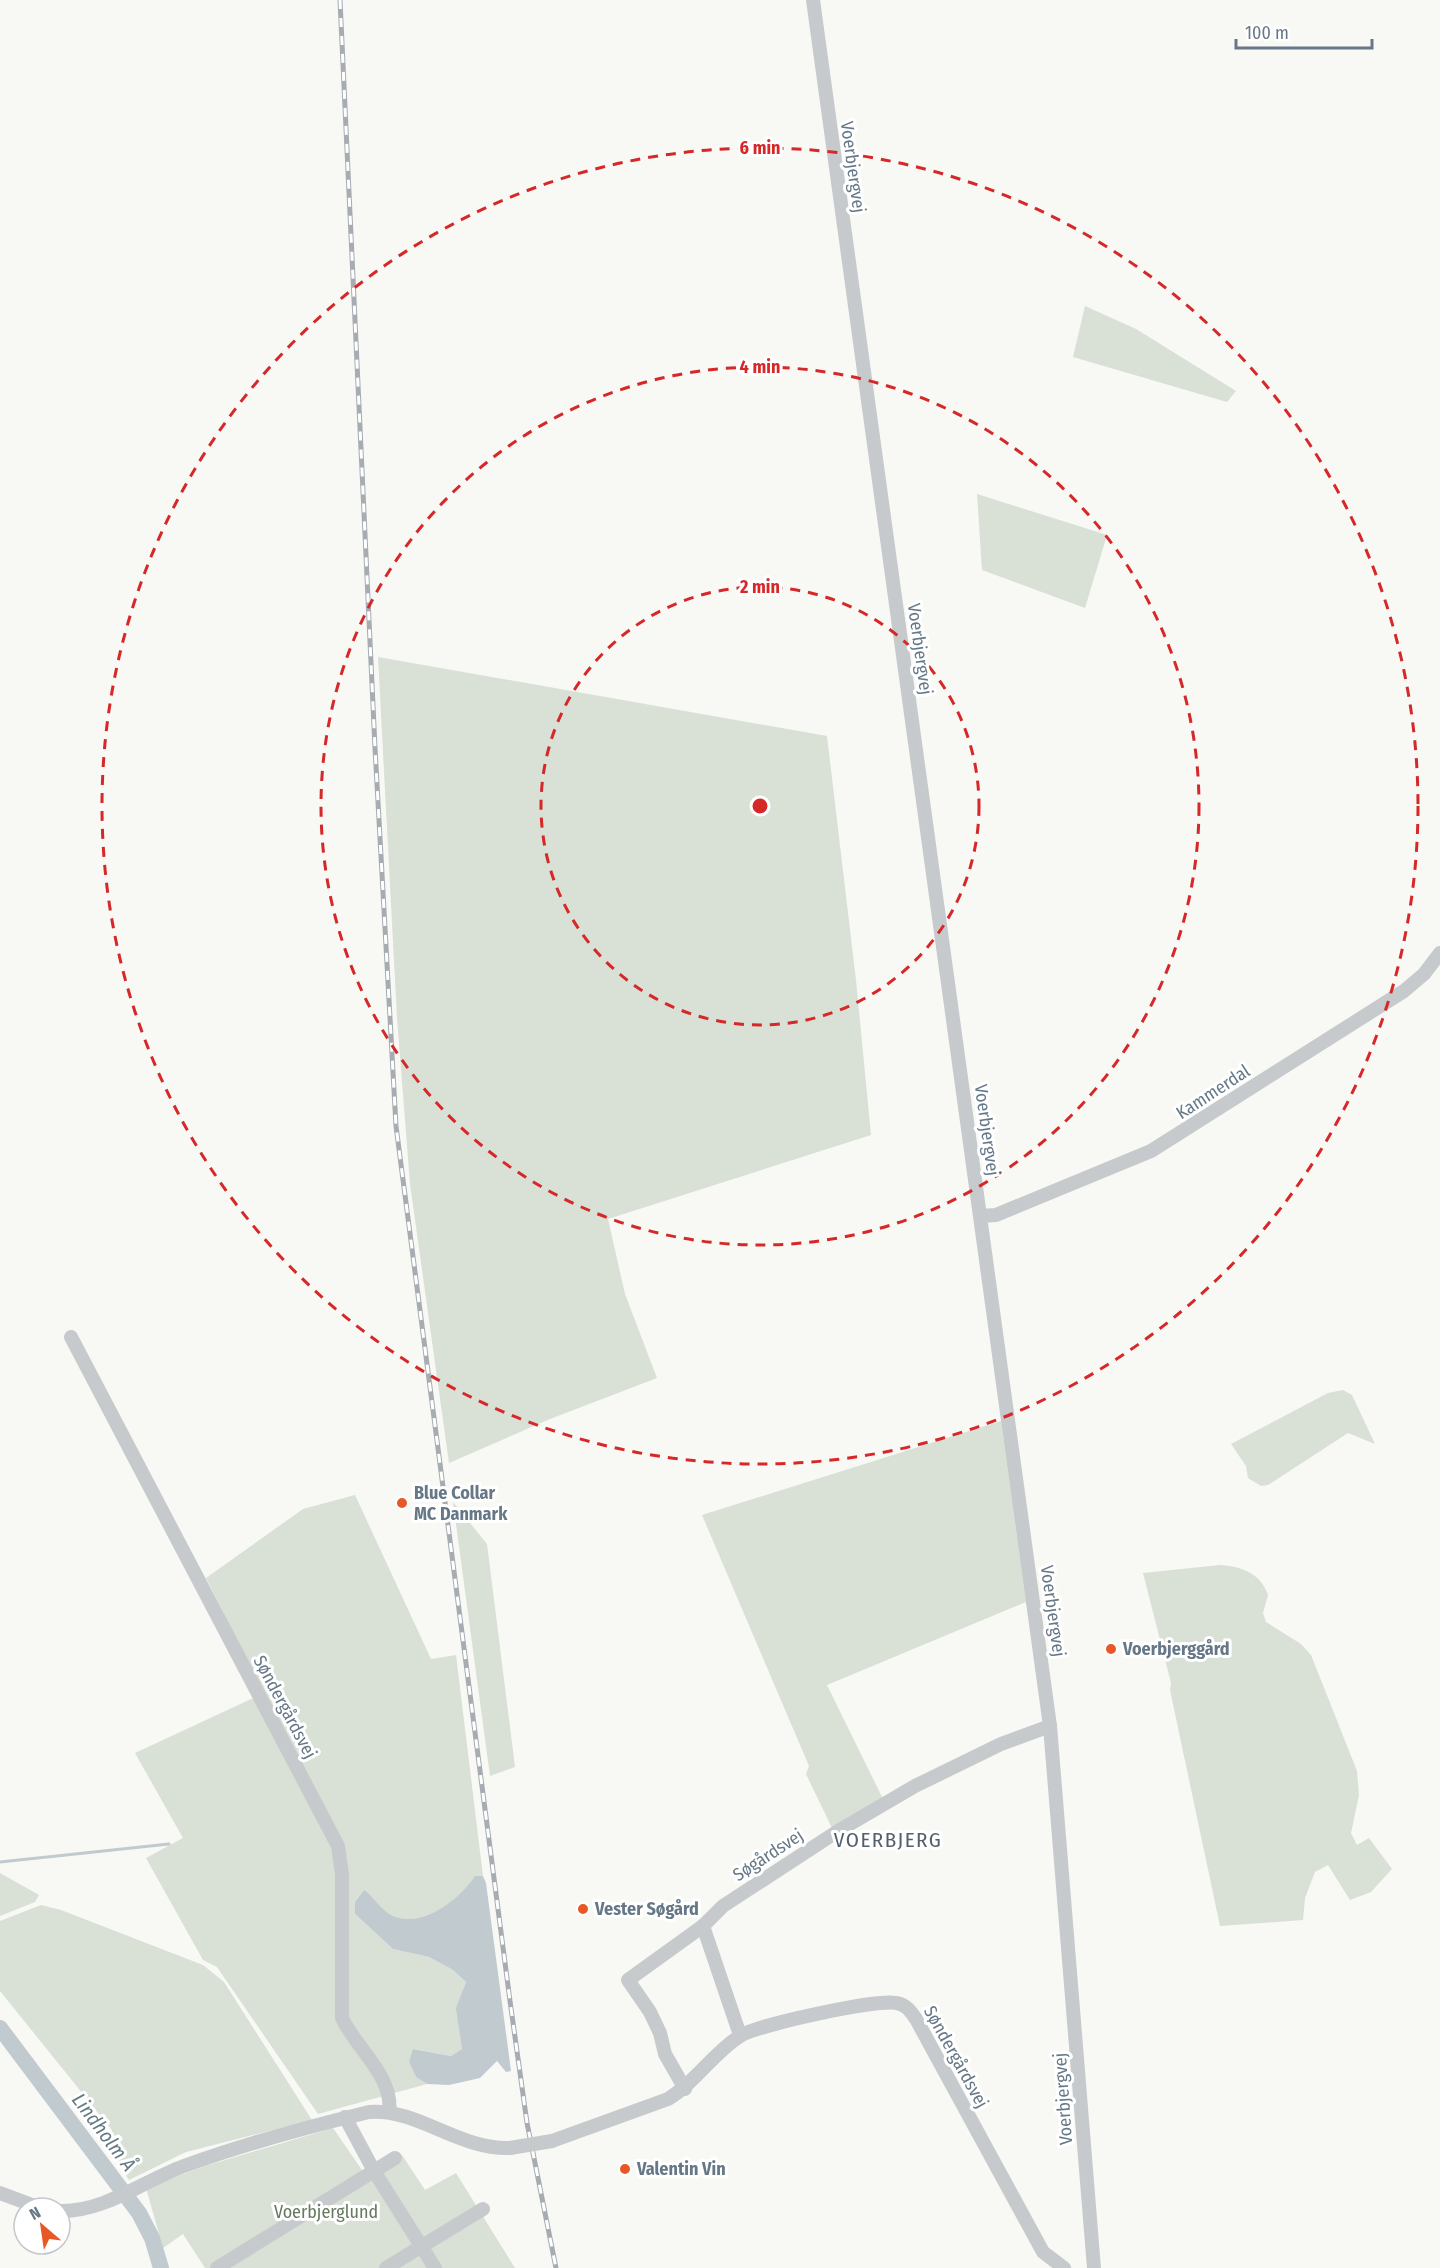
<svg xmlns="http://www.w3.org/2000/svg" width="1440" height="2268" viewBox="0 0 1440 2268" font-family="'Fira Sans Condensed',sans-serif">
<style>
.green{fill:#d9e0d6}
.water{fill:#c0cacf}
.lines{fill:none;stroke-linecap:round;stroke-linejoin:round}
.stream{stroke:#c0cacf;stroke-width:3}
.river{stroke:#c0cacf;stroke-width:16}
.minor{stroke:#c6cacd;stroke-width:14}
.rail-casing{stroke:#a6acb2;stroke-width:5}
.rail{stroke:#fff;stroke-width:3;stroke-dasharray:9;stroke-linecap:butt}
.minor-bridge{stroke:#c6cacd;stroke-width:14}
.ring{fill:none;stroke:#d62828;stroke-width:3;stroke-dasharray:10 8}
.poi-dot{fill:#e75826;stroke:#fff;stroke-width:2}
.labels{text-anchor:middle;stroke-width:6;stroke-linejoin:round;paint-order:stroke}
.street-label{font-size:18px;fill:#667887;stroke:#fff}
.poi-label{font-size:18px;font-weight:bold;fill:#667887;stroke:#fff;text-anchor:start}
.park-label{font-size:18px;fill:#667961;stroke:#fff}
.water-label{font-size:20px;font-style:italic;fill:#637983;stroke:#fff}
.quarter-label{font-size:21px;letter-spacing:1.5px;fill:#54616c;stroke:#fff}
.centre{fill:#d62828;stroke:#fff;stroke-width:3}
.ring-label{font-size:18px;text-anchor:middle;font-weight:bold;fill:#d62828;stroke:#fff;stroke-width:6;stroke-linejoin:round;paint-order:stroke}
</style>
<rect width="100%" height="100%" fill="#f8f8f5"/>
<g class="green">
<polygon points="1085,306 1136,329 1236,391 1227,402 1073,357"/>
<polygon points="977,494 1107,535 1085,608 982,570"/>
<polygon points="378,657 827,736 856,980 871,1135 608,1219 625,1294 657,1378 550,1419 449,1463 410,1184 397,1018"/>
<polygon points="1343,1390 1352,1395 1375,1444 1348,1433 1268,1485 1261,1486 1248,1478 1246,1466 1231,1444 1328,1393"/>
<polygon points="1001,1421 1026,1602 827,1685 883,1799 832,1828 806,1774 809,1766 702,1515"/>
<path d="M 355,1495 L 431,1659 L 456,1655 L 483,1876 L 475,1877 C 459,1900 421,1930 391,1915 C 380,1909 371,1893 364,1890 L 355,1902 L 355,1914 L 393,1949 L 429,1957 L 453,1970 L 466,1982 L 457,2008 L 462,2049 L 451,2056 L 414,2049 L 409,2062 L 416,2077 L 427,2084 L 318,2114 L 217,1967 L 203,1960 L 146,1858 L 183,1838 L 135,1753 L 264,1693 L 206,1578 L 303,1509 Z"/>
<polygon points="453,1502 487,1544 515,1767 490,1776"/>
<path d="M 1220,1565 C 1240,1566 1261,1573 1268,1595 L 1263,1613 L 1266,1622 L 1301,1644 L 1311,1655 L 1357,1771 L 1359,1795 L 1351,1833 L 1357,1845 L 1369,1838 L 1392,1869 L 1371,1892 L 1350,1900 L 1328,1865 L 1315,1872 L 1305,1898 L 1303,1920 L 1220,1926 L 1170,1690 L 1171,1683 L 1143,1573 Z"/>
<polygon points="0,1873 39,1895 35,1902 0,1916"/>
<polygon points="41,1905 61,1910 203,1965 224,1982 312,2120 186,2152 129,2180 107,2146 112,2130 0,1991 0,1921"/>
<polygon points="333,2128 362,2170 402,2155 425,2190 456,2173 515,2268 205,2268 183,2234 163,2248 146,2188 205,2166"/>
</g>
<path class="water" d="M 475,1876 L 483,1876 L 486,1883 L 511,2071 L 506,2072 L 497,2061 L 480,2078 L 449,2085 L 427,2084 L 416,2077 L 409,2062 L 413,2049 L 451,2056 L 462,2049 L 456,2008 L 466,1982 L 453,1970 L 429,1957 L 393,1949 L 355,1914 L 355,1902 L 364,1890 C 371,1893 380,1909 391,1915 C 421,1930 459,1900 475,1876 Z"/>
<g class="lines">
<polyline class="stream" points="0,1862 169,1844"/>
<polyline class="river" points="0,2028 139,2213 152,2238 161,2268"/>
<g class="minor">
<polyline points="813,0 1050,1726 1094,2268"/>
<polyline points="981,1216 996,1215 1151,1151 1404,991 1424,974 1440,953"/>
<path d="M 71,1337 L 338,1846 L 342,1874 L 342,2018 C 356,2048 394,2077 389,2112"/>
<polyline points="703,1926 740,2035"/>
<polyline points="685,2089 665,2054 660,2033 650,2012 628,1980 703,1926 723,1906 838,1831 915,1786 1001,1744 1050,1726"/>
<polyline points="345,2117 374,2171 435,2268"/>
<path d="M 552,2141 L 668,2099 C 696,2082 713,2053 740,2036 C 757,2025 876,1999 896,2003 C 906,2004 911,2012 916,2019 L 1043,2252 L 1064,2268"/>
<polyline points="0,2193 40,2208"/>
<path d="M 60,2211 C 105,2212 143,2181 184,2166 C 244,2144 307,2127 369,2112 C 417,2108 459,2150 510,2148"/>
<polyline points="217,2268 395,2158"/>
<polyline points="386,2268 483,2209"/>
</g>
<g class="rail-casing">
<polyline id="rail" points="340,0 375,748 396,1126 510,2001 527,2123 556,2268"/>
</g>
<use href="#rail" class="rail"/>
<polyline class="minor-bridge" points="510,2148 552,2141"/>
</g>
<g class="ring">
<circle cx="760" cy="806" r="219"/>
<circle cx="760" cy="806" r="439"/>
<circle cx="760" cy="806" r="658"/>
</g>
<g class="poi-dot">
<circle cx="402" cy="1503" r="6"/>
<circle cx="1111" cy="1649" r="6"/>
<circle cx="583" cy="1909" r="6"/>
<circle cx="625" cy="2169" r="6"/>
</g>
<g class="labels">
<g class="street-label">
<text transform="translate(853 167) rotate(82)" y="6">Voerbjergvej</text>
<text transform="translate(920 649) rotate(82)" y="6">Voerbjergvej</text>
<text transform="translate(1213 1092) rotate(-33)" y="6">Kammerdal</text>
<text transform="translate(987 1130) rotate(82)" y="6">Voerbjergvej</text>
<text transform="translate(1053 1611) rotate(82)" y="6">Voerbjergvej</text>
<text transform="translate(285 1707) rotate(62)" y="6">Søndergårdsvej</text>
<text transform="translate(768 1855) rotate(-33)" y="6">Søgårdsvej</text>
<text transform="translate(956 2057) rotate(61)" y="6">Søndergårdsvej</text>
<text transform="translate(1063 2099) rotate(-94)" y="6">Voerbjergvej</text>
</g>
<g class="poi-label">
<text x="414" y="1499">Blue Collar<tspan x="414" dy="21">MC Danmark</tspan></text>
<text x="1123" y="1655">Voerbjerggård</text>
<text x="595" y="1915">Vester Søgård</text>
<text x="637" y="2175">Valentin Vin</text>
</g>
<g class="park-label">
<text x="326" y="2218">Voerbjerglund</text>
</g>
<g class="water-label">
<text transform="translate(104 2132) rotate(53)" y="7">Lindholm Å</text>
</g>
<g class="quarter-label">
<text x="888" y="1847">VOERBJERG</text>
</g>
</g>
<circle cx="760" cy="806" r="9" class="centre"/>
<g class="ring-label">
<text x="760" y="154">6 min</text>
<text x="760" y="373">4 min</text>
<text x="760" y="593">2 min</text>
</g>
<g transform="translate(42 2226) rotate(331)"><circle r="28" fill="#ffffff" stroke="#c2c9cf" stroke-width="1.5"/>
<path d="M0-4.5L10 22L0 15L-10 22Z" fill="#e75826"/>
<text y="-9" font-size="16" font-weight="bold" text-anchor="middle" fill="#667887">N</text>
</g>
<path d="M1236 39v9h136v-9" fill="none" stroke="#667887" stroke-width="3"/>
<text x="1245" y="39" font-size="18" fill="#667887" stroke="#ffffff" stroke-width="4.5" paint-order="stroke">100 m</text>
</svg>
